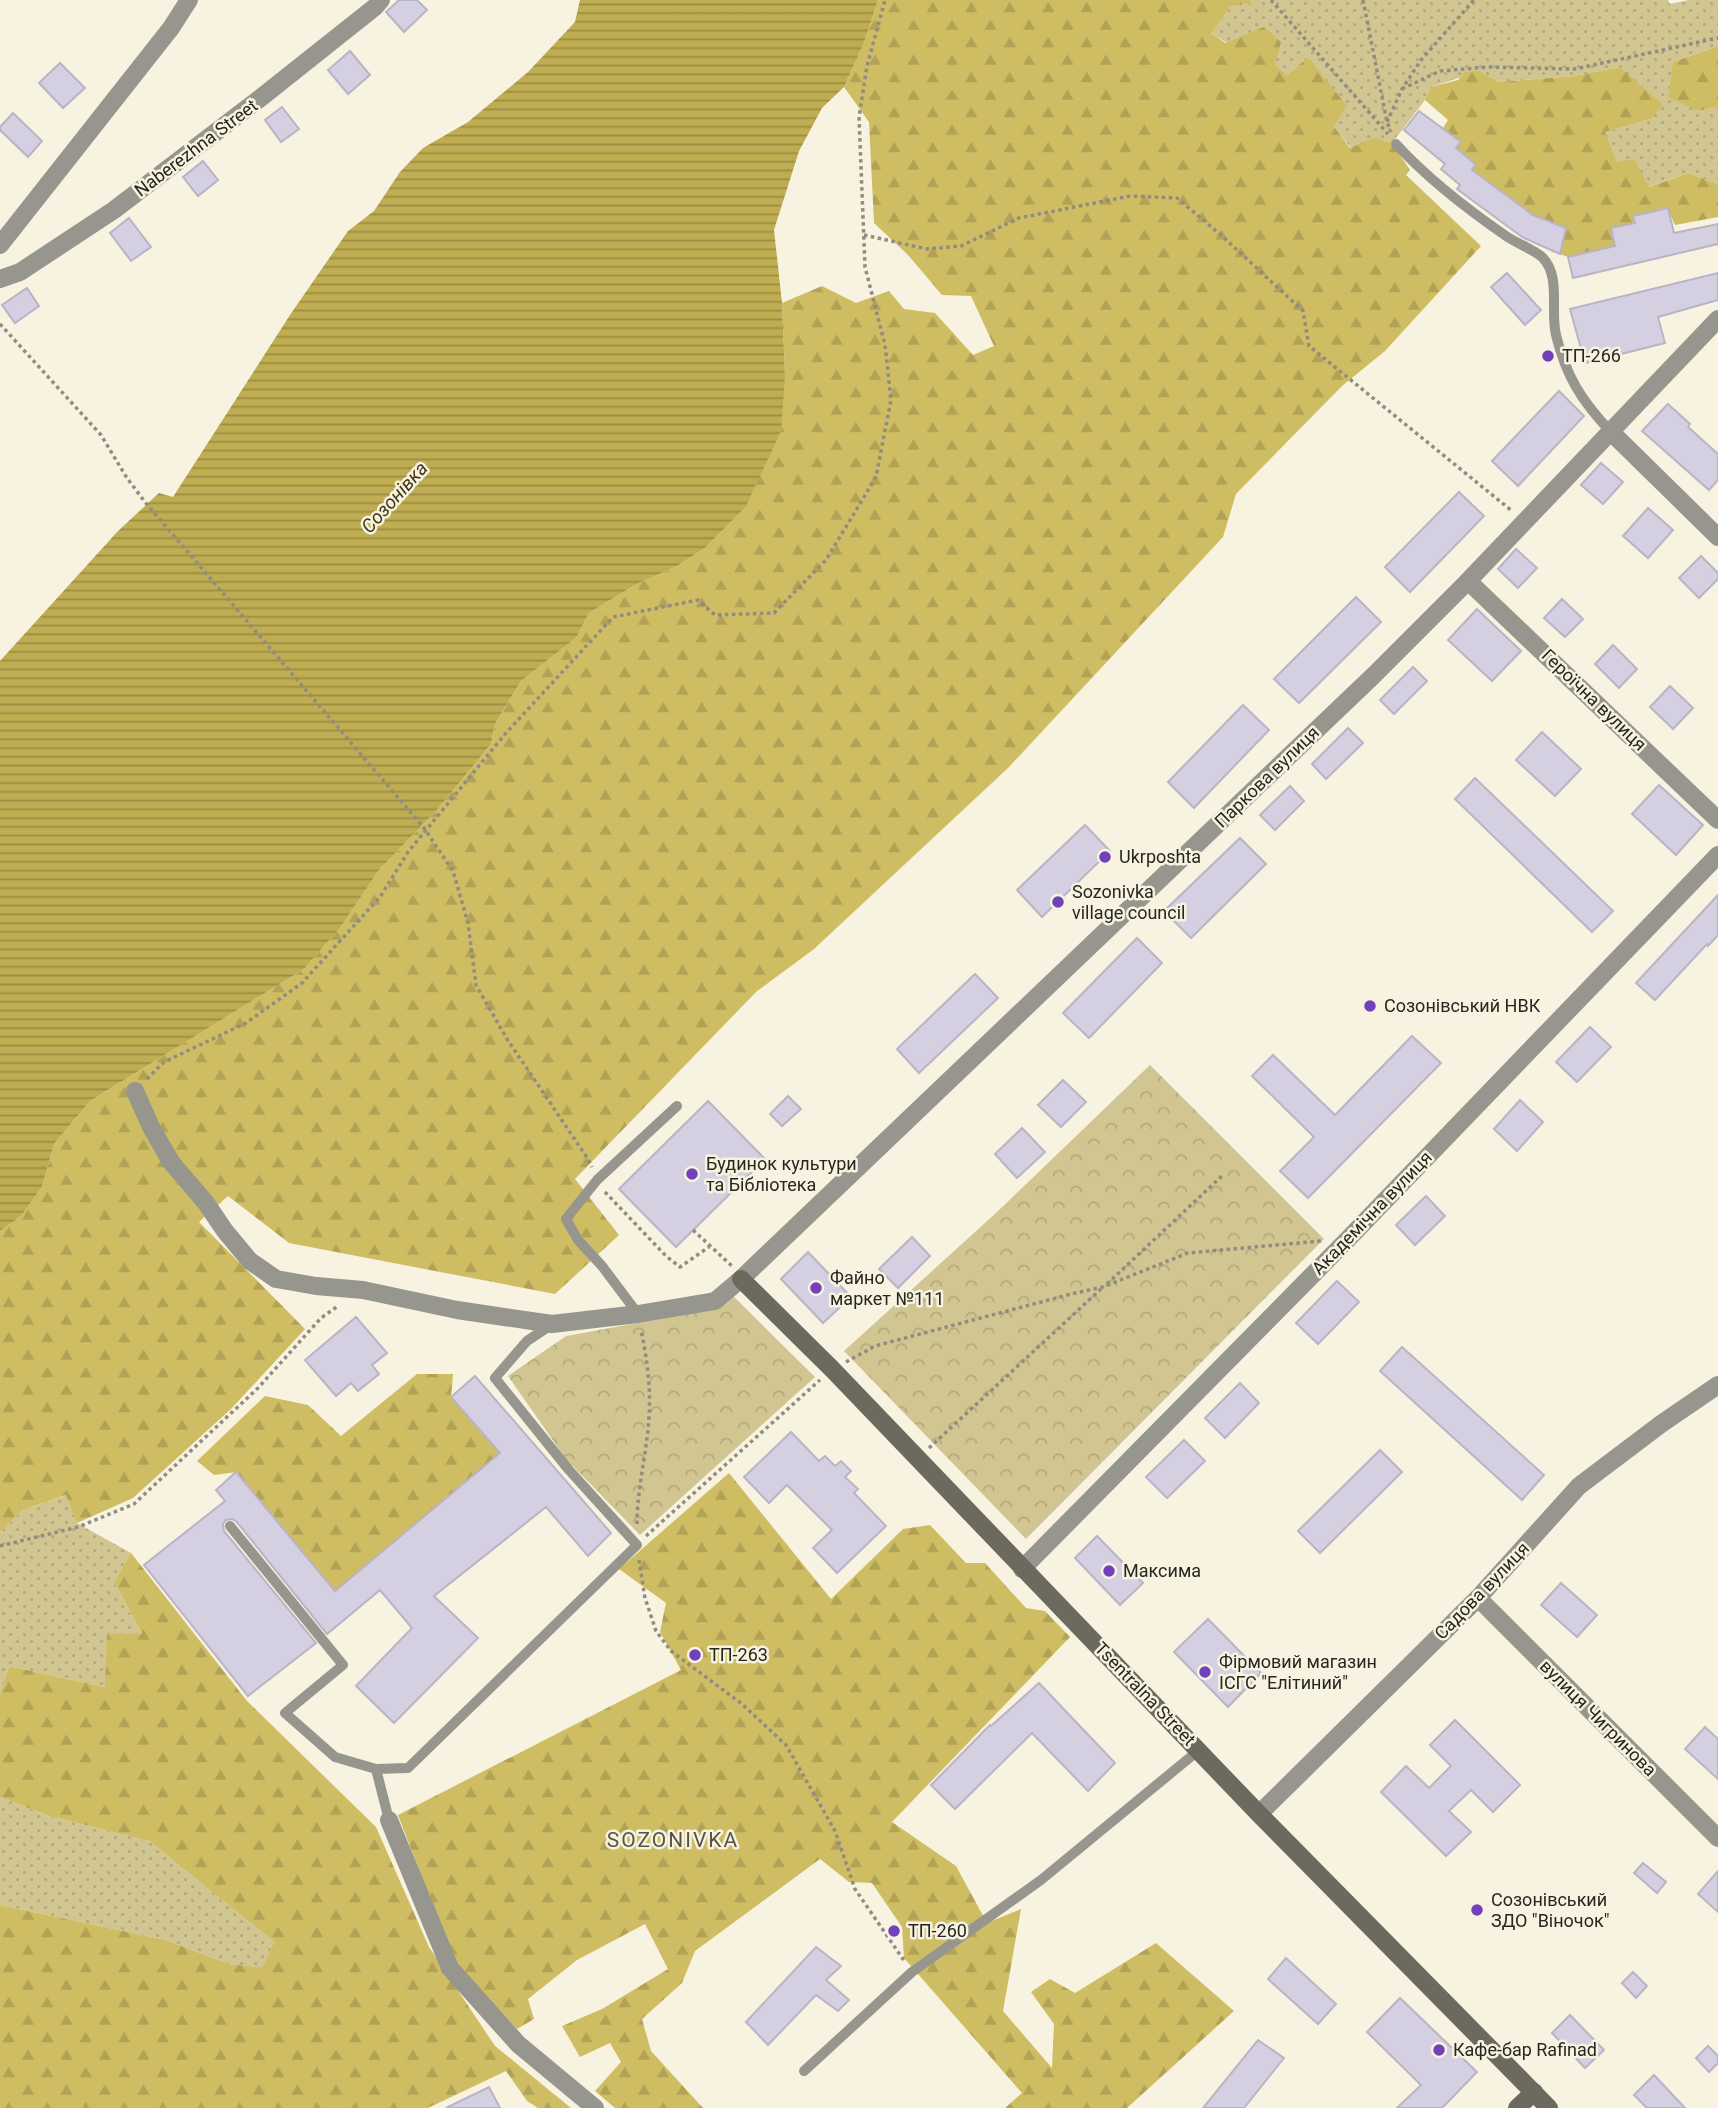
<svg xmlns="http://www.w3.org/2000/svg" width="1718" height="2108" viewBox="0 0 1718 2108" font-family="Roboto,sans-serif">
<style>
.grass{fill:url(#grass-dots)}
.forest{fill:url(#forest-firs)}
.park{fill:url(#park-crowns)}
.water{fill:url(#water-rules)}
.building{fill:#d4cfe1;stroke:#b9b4c5;stroke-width:2}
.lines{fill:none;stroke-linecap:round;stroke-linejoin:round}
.path{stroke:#908d80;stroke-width:3.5;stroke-dasharray:3.5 3.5;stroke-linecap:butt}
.lane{stroke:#97968e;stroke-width:10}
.street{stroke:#97968e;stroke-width:18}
.secondary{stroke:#6c6a5f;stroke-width:18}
.poi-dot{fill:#7241b9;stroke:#f7f3e0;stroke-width:2.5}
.labels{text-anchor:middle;stroke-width:5;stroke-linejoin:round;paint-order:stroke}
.street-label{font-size:18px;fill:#27261f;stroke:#f7f3e0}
.poi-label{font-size:18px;fill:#27261f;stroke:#f7f3e0;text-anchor:start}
.water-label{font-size:19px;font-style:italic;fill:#3f3810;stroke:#f7f3e0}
.quarter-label{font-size:21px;letter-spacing:2px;fill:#585545;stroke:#f7f3e0}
</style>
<defs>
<pattern id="grass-dots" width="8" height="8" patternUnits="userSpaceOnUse" patternTransform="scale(1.75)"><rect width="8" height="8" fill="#d1c691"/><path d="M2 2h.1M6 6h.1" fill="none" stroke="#b3aa7d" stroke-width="1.8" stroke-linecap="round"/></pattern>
<pattern id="forest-firs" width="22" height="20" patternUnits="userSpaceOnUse" patternTransform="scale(1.75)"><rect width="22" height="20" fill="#cfbd63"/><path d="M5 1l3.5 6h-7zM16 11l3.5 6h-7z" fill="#b2a256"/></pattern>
<pattern id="park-crowns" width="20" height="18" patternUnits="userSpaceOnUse" patternTransform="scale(1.75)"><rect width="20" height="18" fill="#d1c691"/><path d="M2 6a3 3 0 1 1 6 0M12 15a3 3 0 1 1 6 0" fill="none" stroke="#b3aa7d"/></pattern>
<pattern id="water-rules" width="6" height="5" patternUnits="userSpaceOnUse" patternTransform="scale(1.75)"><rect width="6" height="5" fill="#bfad52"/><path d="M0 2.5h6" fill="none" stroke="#9b8d43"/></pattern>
</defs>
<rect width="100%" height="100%" fill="#f7f3e0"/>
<g class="grass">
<path d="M 1250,0 L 1668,0 L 1670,4 L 1689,0 L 1718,0 L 1718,46 L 1673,62 L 1698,111 L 1718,107 L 1718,184 L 1688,173 L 1648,187 L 1617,162 L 1604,132 L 1651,119 L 1620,67 L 1574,76 L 1499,82 L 1480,71 L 1431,87 L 1425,100 L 1392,143 L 1374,137 L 1351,148 L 1334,126 L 1308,57 L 1287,75 C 1265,56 1234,51 1210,32 L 1230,7 L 1252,3 Z"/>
<polygon points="67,1495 77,1523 131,1553 114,1582 142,1634 105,1687 9,1666 0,1694 0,1532 23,1510"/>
<polygon points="0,1797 49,1816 149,1841 274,1942 262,1969 229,1964 166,1940 0,1905"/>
</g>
<g class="forest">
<polygon points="878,0 1250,0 1252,3 1230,7 1211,33 1225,43 1264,27 1281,42 1275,65 1287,75 1308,57 1347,106 1334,126 1350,148 1374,137 1392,143 1410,170 1406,175 1481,246 1385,351 1342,386 1236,494 1223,537 1008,768 814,949 756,992 575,1179 619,1235 555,1294 289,1243 228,1196 199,1222 305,1329 231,1409 133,1498 77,1523 66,1495 23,1510 0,1532 0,1231 21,1216 42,1187 54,1144 90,1101 304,969 340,928 379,870 437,810 491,744 495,724 521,681 576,638 589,613 635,585 677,566 705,548 745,508 785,376 782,303 822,286 856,303 889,291 904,309 935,313 973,355 994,346 971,296 942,295 908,255 874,223 869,122 844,87 864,43"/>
<polygon points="1718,46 1718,107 1698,111 1669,97 1673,62"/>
<polygon points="1620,67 1663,105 1651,119 1605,132 1617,162 1634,159 1649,187 1688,173 1718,184 1718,217 1675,225 1667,208 1634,216 1635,223 1611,228 1615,246 1568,257 1560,254 1566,228 1533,215 1472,170 1475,164 1456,148 1460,142 1443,128 1448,120 1425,100 1431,87 1458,80 1465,72 1480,71 1499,82 1574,76"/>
<polygon points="417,1374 453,1374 451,1397 500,1453 335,1591 237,1472 214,1475 197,1461 265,1396 308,1405 341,1436"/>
<polygon points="729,1473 831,1599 903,1529 930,1525 966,1563 985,1563 1026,1608 1045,1611 1070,1637 892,1822 956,1866 987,1923 1021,1909 1003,2011 1052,2068 1054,2024 1031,1992 1050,1979 1075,1993 1156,1943 1234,2011 1127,2108 1005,2108 1022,2093 904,1958 902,1927 872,1883 849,1882 820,1859 695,1951 682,1983 642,2019 651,2051 703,2108 615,2108 595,2091 621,2062 610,2043 580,2057 562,2026 602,2009 668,1969 645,1924 577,1960 528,1999 534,2019 517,2029 455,1964 398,1815 681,1670 660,1632 666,1603 619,1569"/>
<polygon points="131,1553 247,1701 376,1827 429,1947 495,2046 571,2108 538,2108 527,2101 506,2071 428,2108 0,2108 0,1905 166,1940 229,1964 262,1968 274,1942 149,1841 49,1816 0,1797 0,1694 9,1666 105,1687 107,1634 142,1634 114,1582"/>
</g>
<g class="park">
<polygon points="1150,1065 1324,1239 1026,1539 844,1351 997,1212"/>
<polygon points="732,1295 815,1377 640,1535 566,1459 508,1376 566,1336 714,1309"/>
</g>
<polygon class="water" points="580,0 878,0 864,43 844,87 822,108 799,151 774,230 782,303 785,376 781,431 745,508 705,548 677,566 635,585 589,613 576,638 521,681 495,724 491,744 437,810 379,870 340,928 304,969 90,1101 54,1144 42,1187 21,1216 0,1231 0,661 118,531 159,493 173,497 290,315 348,231 374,211 400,172 423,148 468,122 528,72 575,22"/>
<g class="building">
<polygon points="399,0 417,0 427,10 404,32 386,12"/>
<polygon points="350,51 370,75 348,94 328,70"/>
<polygon points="60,63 85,88 63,108 39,83"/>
<polygon points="282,107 299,129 281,142 265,120"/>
<polygon points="1419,111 1461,142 1456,148 1475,164 1472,170 1533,215 1566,228 1560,254 1522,237 1457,189 1460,185 1441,169 1445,164 1404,130"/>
<polygon points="13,113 42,141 28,157 0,130 0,127"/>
<polygon points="203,161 218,180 198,196 183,177"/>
<polygon points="1668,208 1674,233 1718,224 1718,244 1573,278 1568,257 1615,246 1611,228 1635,223 1633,216"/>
<polygon points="129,218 151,247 131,261 110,233"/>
<polygon points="1507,273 1541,310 1525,325 1491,287"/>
<polygon points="1718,273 1718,300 1658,317 1665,343 1585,363 1570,309"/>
<polygon points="27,288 39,306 15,323 2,305"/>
<polygon points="1559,391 1584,416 1518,486 1492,461"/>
<polygon points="1668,404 1690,424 1688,427 1718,454 1718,480 1709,490 1642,431"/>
<polygon points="1601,463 1623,482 1603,504 1581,485"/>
<polygon points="1459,492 1484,516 1410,592 1385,567"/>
<polygon points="1648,508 1673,530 1648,558 1623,536"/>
<polygon points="1516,549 1537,568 1518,588 1498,569"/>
<polygon points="1701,556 1718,573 1718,579 1699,598 1679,578"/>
<polygon points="1356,597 1381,622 1299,703 1274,679"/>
<polygon points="1562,599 1583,619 1565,637 1544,618"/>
<polygon points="1477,609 1521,651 1492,681 1448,640"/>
<polygon points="1613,645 1637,669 1619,688 1595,664"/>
<polygon points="1413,667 1427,681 1394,714 1380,700"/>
<polygon points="1670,686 1693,708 1673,729 1650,707"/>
<polygon points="1243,705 1269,730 1194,808 1168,782"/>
<polygon points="1348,728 1363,743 1326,779 1312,764"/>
<polygon points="1542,732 1581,769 1555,796 1516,760"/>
<polygon points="1475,778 1613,911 1592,932 1455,799"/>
<polygon points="1659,785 1703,825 1676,855 1632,814"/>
<polygon points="1290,786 1304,801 1275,830 1260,815"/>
<polygon points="1085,825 1110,851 1042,917 1017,890"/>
<polygon points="1240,838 1266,864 1191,938 1164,911"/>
<polygon points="1718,895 1718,935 1708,946 1707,944 1655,1000 1636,983"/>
<polygon points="1137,938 1162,963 1089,1038 1063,1013"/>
<polygon points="975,974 998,998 919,1073 897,1049"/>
<polygon points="1590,1027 1611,1047 1577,1082 1556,1062"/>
<polygon points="1412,1036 1441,1063 1308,1198 1280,1171 1314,1137 1252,1076 1273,1055 1335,1115"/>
<polygon points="1063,1080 1086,1102 1061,1127 1038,1105"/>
<polygon points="788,1096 801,1109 782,1126 770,1114"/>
<polygon points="1520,1100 1543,1122 1517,1151 1494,1129"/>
<polygon points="708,1101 765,1159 676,1247 619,1189"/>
<polygon points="1022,1128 1045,1152 1017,1178 995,1154"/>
<polygon points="1426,1196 1445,1216 1415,1245 1396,1225"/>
<polygon points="912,1237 930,1256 898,1288 879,1269"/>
<polygon points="808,1252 851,1297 823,1323 781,1279"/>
<polygon points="1337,1281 1359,1302 1318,1344 1296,1323"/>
<polygon points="356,1317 387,1353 372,1365 379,1374 358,1391 351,1383 336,1396 305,1360"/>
<polygon points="1402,1347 1544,1475 1522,1500 1380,1371"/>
<polygon points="475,1376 611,1533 588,1556 546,1507 434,1596 478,1638 394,1723 356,1686 412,1628 380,1590 327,1634 236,1521 232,1519 226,1520 223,1524 224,1531 316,1643 248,1696 144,1565 225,1501 216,1490 236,1472 335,1591 500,1453 451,1397"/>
<polygon points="1240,1383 1259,1403 1225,1438 1205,1418"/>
<polygon points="791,1432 819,1461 825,1456 835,1466 841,1461 851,1471 845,1477 858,1489 854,1493 886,1526 837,1573 813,1548 832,1530 787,1485 769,1503 744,1477"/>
<polygon points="1184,1440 1205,1461 1167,1498 1146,1477"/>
<polygon points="1380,1450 1402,1472 1320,1553 1298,1531"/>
<polygon points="1097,1536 1143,1583 1120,1605 1075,1558"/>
<polygon points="1561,1583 1597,1615 1577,1637 1541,1605"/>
<polygon points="1208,1619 1261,1673 1228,1707 1174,1652"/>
<polygon points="1039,1683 1115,1763 1088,1791 1032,1733 955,1809 931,1785 990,1725 991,1726"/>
<polygon points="1455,1720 1520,1785 1493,1812 1471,1790 1449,1811 1471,1832 1446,1856 1381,1792 1406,1766 1429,1788 1451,1766 1430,1745"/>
<polygon points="1705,1727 1718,1739 1718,1779 1685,1749"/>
<polygon points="1643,1863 1666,1882 1657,1893 1634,1873"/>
<polygon points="1718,1871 1718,1912 1698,1894"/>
<polygon points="816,1947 841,1966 826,1980 849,2000 838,2011 816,1995 768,2045 746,2022"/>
<polygon points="1286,1958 1336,2004 1318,2024 1268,1979"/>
<polygon points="1633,1972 1647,1986 1636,1998 1622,1983"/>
<polygon points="1400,1998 1477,2072 1442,2108 1397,2108 1421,2085 1367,2032"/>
<polygon points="1570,2015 1604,2050 1585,2068 1552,2033"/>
<polygon points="1258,2040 1284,2058 1244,2108 1203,2108"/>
<polygon points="1708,2046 1718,2056 1718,2063 1709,2072 1696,2058"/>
<polygon points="1654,2075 1685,2108 1647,2108 1634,2095"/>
<polygon points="489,2087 500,2108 446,2108"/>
</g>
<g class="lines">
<g class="path">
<polyline points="1271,0 1388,134"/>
<polyline points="1363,0 1387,122 1391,132"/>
<polyline points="1402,89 1440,71 1488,67 1575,69 1718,38"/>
<polyline points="1387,122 1402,89 1421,60 1474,0"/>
<polyline points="864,235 927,249 961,246 1019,218 1130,196 1177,198 1222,236 1303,311 1309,346 1512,511"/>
<polyline points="0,324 101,435 127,478 145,502 424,828 453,871 468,923 476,985 507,1039 588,1159 592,1167"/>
<polyline points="147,1079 164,1062 246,1023 302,983 380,897 408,852 506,733 613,617 698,600 715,615 774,613 826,560 876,477 891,400 885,345 865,267 859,117 867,66 885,0"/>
<polyline points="605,1192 666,1256 680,1267 709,1247"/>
<polyline points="693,1230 732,1266"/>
<polyline points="1107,1284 1224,1174"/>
<polyline points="846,1362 875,1346 1075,1293 1103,1287 1188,1253 1321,1241"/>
<polyline points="929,1448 1101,1289"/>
<path d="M 637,1524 C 637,1488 647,1453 649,1416 C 651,1388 647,1358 641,1330"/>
<polyline points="646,1536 820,1380"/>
<polyline points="0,1546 78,1527 134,1504 258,1388 321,1318 338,1306"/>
<polyline points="639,1560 645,1598 656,1631 671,1651 742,1704 786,1745 835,1831 855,1889 905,1962"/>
</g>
<g class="lane">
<path d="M 1396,144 C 1428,179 1467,209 1506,236 C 1516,243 1535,250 1543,258 C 1561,277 1550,311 1556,335 C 1566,376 1581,400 1610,431"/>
<polyline points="638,1314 602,1266 578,1240 566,1219 597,1180 677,1106"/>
<polyline points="230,1526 343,1665 285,1713 335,1757 376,1769 408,1768 637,1545 569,1470 495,1378 527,1341 551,1325"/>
<polyline points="376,1769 389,1820"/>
<polyline points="804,2071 912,1972 1041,1880 1199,1750"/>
</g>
<g class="street">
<polyline points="0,245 171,28 189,0"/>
<polyline points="0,279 20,272 114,210 263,96 375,7 381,0"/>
<polyline points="1610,431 1718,537"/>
<polyline points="1468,581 1718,820"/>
<polyline points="135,1091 151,1127 171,1162 206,1203 225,1231 250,1261 276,1279 316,1286 363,1290 457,1310 552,1324 638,1314 715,1301 741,1279 1373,676 1468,581 1718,319"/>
<polyline points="1022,1569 1348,1239 1718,855"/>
<polyline points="1478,1598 1718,1838"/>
<polyline points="1259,1814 1478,1598 1579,1486 1661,1424 1718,1385"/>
<polyline points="389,1820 450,1968 518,2044 595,2108"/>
</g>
<g class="secondary">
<polyline points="741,1279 832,1369 1259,1814 1549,2108"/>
<polyline points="1517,2108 1534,2092"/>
</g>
</g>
<g class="poi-dot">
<circle cx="1548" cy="356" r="7"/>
<circle cx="1105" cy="857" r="7"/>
<circle cx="1058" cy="902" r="7"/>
<circle cx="1370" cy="1006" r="7"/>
<circle cx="692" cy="1174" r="7"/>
<circle cx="816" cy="1288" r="7"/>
<circle cx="1109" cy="1571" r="7"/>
<circle cx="695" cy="1655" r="7"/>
<circle cx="1205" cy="1672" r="7"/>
<circle cx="1477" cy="1910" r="7"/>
<circle cx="894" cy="1931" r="7"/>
<circle cx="1439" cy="2050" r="7"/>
</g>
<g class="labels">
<g class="street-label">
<text transform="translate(196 148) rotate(-37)" y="6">Naberezhna Street</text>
<text transform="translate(1594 700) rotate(44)" y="6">Героїчна вулиця</text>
<text transform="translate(1267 777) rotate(-44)" y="6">Паркова вулиця</text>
<text transform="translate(1372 1213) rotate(-46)" y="6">Академічна вулиця</text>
<text transform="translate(1482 1591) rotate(-46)" y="6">Садова вулиця</text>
<text transform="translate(1145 1694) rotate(46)" y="6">Tsentralna Street</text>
<text transform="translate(1598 1718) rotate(45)" y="6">вулиця Чигринова</text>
</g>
<g class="poi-label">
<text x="1562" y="362">ТП-266</text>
<text x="1119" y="863">Ukrposhta</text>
<text x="1072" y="898">Sozonivka<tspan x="1072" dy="21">village council</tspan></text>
<text x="1384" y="1012">Созонівський НВК</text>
<text x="706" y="1170">Будинок культури<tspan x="706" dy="21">та Бібліотека</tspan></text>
<text x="830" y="1284">Файно<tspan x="830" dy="21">маркет №111</tspan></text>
<text x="1123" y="1577">Максима</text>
<text x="709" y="1661">ТП-263</text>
<text x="1219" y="1668">Фірмовий магазин<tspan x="1219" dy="21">ІСГС "Елітиний"</tspan></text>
<text x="1491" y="1906">Созонівський<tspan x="1491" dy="21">ЗДО "Віночок"</tspan></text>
<text x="908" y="1937">ТП-260</text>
<text x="1453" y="2056">Кафе-бар Rafinad</text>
</g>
<g class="water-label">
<text transform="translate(394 497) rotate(-48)" y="7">Созонівка</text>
</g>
<g class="quarter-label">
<text x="673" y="1847">SOZONIVKA</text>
</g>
</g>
</svg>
